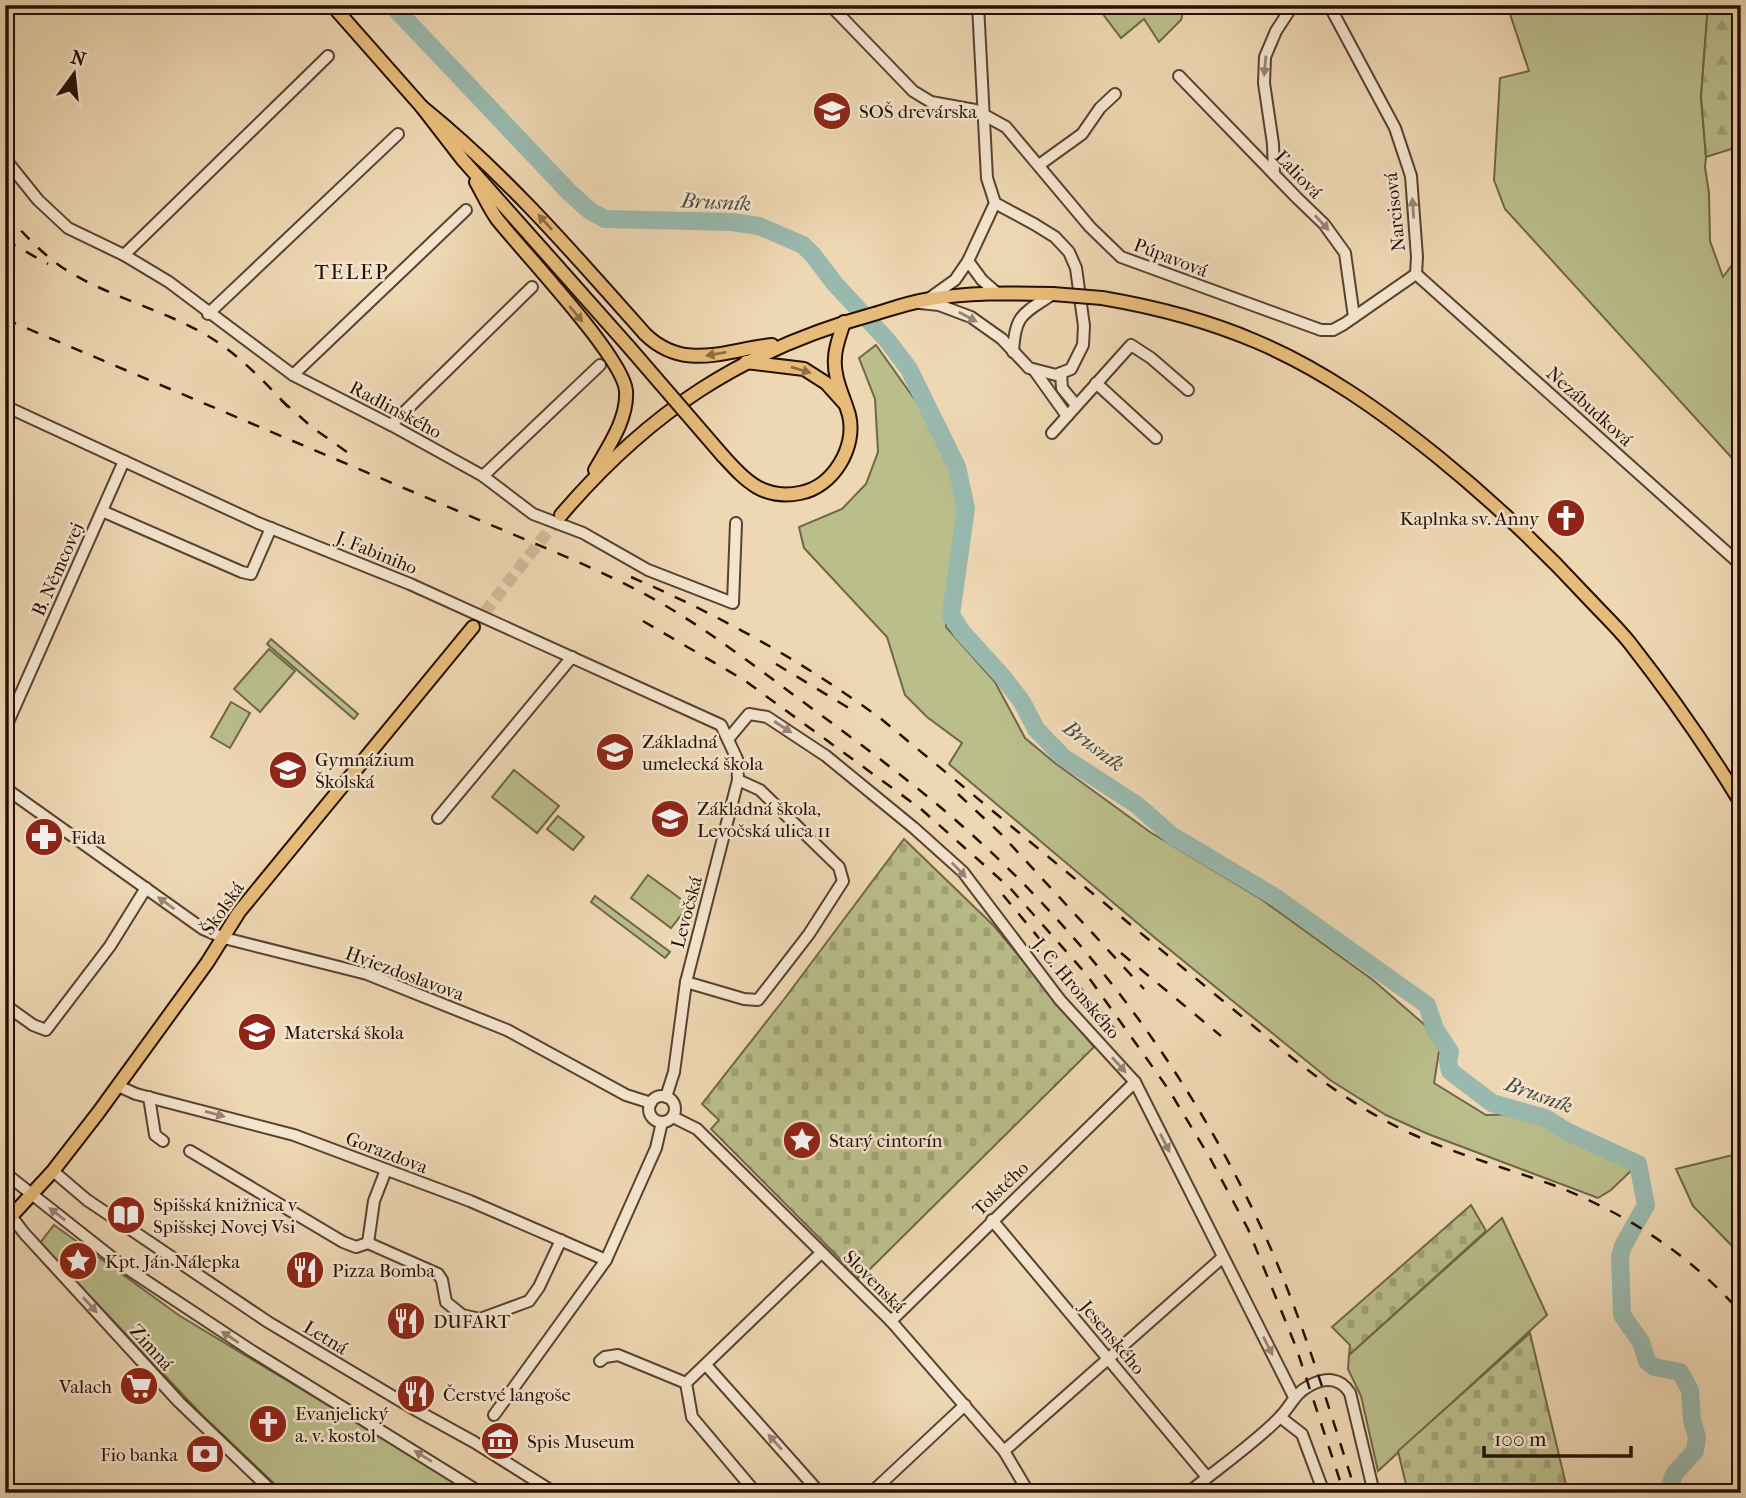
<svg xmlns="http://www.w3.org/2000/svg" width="1746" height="1498" viewBox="0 0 1746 1498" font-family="'IM FELL French Canon',serif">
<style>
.green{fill:#babe8b;stroke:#706648;stroke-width:2}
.forest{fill:url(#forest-firs);stroke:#706648;stroke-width:2}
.cemetery{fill:url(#cemetery-stones);stroke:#706648;stroke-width:2}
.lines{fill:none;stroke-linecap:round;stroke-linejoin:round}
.river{stroke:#99b9ae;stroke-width:18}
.major-tunnel{stroke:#d0b999;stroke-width:12;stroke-dasharray:12 6;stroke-linecap:butt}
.minor-casing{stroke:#584130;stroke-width:14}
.major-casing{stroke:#260f05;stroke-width:16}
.minor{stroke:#f4e5ce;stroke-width:10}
.major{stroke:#e7bc7a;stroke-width:12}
.rail{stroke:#260f05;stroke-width:2.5;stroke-dasharray:12 12;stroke-linecap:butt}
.major-bridge-casing{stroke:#260f05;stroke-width:16;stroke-linecap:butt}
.major-bridge{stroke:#e7bc7a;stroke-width:12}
.oneway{fill:#978574}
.oneway2{fill:#906e45}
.labels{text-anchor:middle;stroke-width:5;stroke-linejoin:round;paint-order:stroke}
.poi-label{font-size:19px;fill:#260f05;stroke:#f4e5ce;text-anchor:start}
.street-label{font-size:19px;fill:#260f05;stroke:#f4e5ce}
.water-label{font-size:21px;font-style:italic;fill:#4e4a40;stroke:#f4e5ce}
.neighbourhood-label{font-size:21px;letter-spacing:2px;fill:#260f05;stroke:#f4e5ce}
</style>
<defs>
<pattern id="forest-firs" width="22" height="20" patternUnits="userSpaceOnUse" patternTransform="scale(1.75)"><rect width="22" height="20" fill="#babe8b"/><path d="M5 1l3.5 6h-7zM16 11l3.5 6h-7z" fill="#a0a276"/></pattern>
<pattern id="cemetery-stones" width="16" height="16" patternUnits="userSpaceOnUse" patternTransform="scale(1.75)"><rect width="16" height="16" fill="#babe8b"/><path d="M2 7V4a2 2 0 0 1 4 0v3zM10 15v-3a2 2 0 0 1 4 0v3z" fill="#a0a276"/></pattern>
</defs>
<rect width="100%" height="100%" fill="#eed7b3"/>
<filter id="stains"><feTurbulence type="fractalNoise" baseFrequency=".00286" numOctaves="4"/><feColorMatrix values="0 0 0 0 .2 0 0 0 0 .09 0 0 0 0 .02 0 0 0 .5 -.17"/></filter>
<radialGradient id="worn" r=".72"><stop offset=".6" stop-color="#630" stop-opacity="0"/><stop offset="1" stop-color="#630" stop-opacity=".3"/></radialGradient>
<g class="green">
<polygon points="1507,5 1708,5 1701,97 1706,157 1705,167 1709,193 1710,241 1723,277 1741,253 1741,468 1505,209 1494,180 1500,78 1529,71"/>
<polygon points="876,345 923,411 963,497 946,627 995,682 1025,738 1055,763 1150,832 1261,899 1373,980 1441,1039 1434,1083 1486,1115 1529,1114 1559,1123 1634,1168 1611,1190 1598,1198 1428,1134 1386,1115 1330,1080 1154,937 949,764 962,743 927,717 905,695 887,637 804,548 799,527 842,509 866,484 878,452 875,399 859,358"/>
<polygon points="271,639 358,714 354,719 267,644"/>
<polygon points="269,649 295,671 260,712 234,689"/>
<polygon points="231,702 250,713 230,748 211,737"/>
<polygon points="514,770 559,806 537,833 492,797"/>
<polygon points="558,816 584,837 573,850 547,829"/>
<polygon points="648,875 689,905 671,928 631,898"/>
<polygon points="595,896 670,952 665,958 591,902"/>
<polygon points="1741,1153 1741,1258 1735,1249 1693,1206 1676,1169"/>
<polygon points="1502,1218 1547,1315 1378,1471 1361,1396 1348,1369 1349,1355"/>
<polygon points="54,1225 180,1316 431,1467 469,1493 284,1493 201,1414 40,1243"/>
</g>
<g class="forest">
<polygon points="1111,5 1185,5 1181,20 1159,42 1144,19 1121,38 1102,13"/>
<polygon points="1708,5 1741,5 1741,146 1706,157 1701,97"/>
</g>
<g class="cemetery">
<polygon points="904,839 994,926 1094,1047 860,1279 711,1129 719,1120 702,1104 785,998"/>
<polygon points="1471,1205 1486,1231 1349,1355 1350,1345 1332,1327"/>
<polygon points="1530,1333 1568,1493 1408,1493 1398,1451"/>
</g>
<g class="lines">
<polyline class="river" points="392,5 569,192 590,211 605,219 732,222 759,226 803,245 813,255 835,284 887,340 909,369 957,467 966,508 951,615 962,632 1003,677 1022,702 1036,729 1063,757 1137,805 1171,835 1275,897 1427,1005 1435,1029 1450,1052 1448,1061 1450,1071 1492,1103 1545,1118 1568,1132 1638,1164 1646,1205 1623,1246 1620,1257 1622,1315 1641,1342 1647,1361 1654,1367 1680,1372 1690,1390 1692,1420 1697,1437 1695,1451 1674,1474 1668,1493"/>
<polyline class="major-tunnel" points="473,627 561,515"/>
<g class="minor-casing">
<g id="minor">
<polyline points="830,5 913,91 931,102 975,110 1006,127 1090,227 1121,257 1321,330 1333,330 1344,324 1416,274 1417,257 1411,176 1395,128 1329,5"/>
<polyline points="1179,76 1297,198 1324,224 1345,253 1354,317"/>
<polyline points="5,159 38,200 68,228 124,255 169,282 293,375 391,425 483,476 533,514 583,533 648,570 733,603 736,523"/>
<polyline points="1039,165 1082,134 1100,108 1115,94"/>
<polyline points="1274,174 1273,144 1264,83 1265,57 1276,31 1293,5"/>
<polyline points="124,255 328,56"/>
<polyline points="968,261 982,280 997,293"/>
<polyline points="1416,274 1741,565"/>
<polyline points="927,300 955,280 968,261 995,203"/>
<polyline points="920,303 939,305 971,317 1002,339 1029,368 1056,375 1071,369 1083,345 1084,326 1076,268 1069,252 1055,237 1034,224 995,203 987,178 978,5"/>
<polyline points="208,314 398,134"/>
<path d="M 1013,352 C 1015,314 1023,314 1053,294"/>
<polyline points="1034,370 1067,416"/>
<polyline points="1061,373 1062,388 1076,405"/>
<polyline points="293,375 466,210"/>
<polyline points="1096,383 1156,438"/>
<polyline points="5,406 258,523 410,584 721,725 737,759 738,780 686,982 674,1072 666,1097"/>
<polyline points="391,425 532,287"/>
<polyline points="1052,433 1131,345 1151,358 1188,390"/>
<polyline points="483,476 600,365"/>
<polyline points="102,511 242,572 251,574 271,528"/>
<polyline points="5,729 124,461"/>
<polyline points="729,738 749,714 767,717 826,756 914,828 963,872 1060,1000 1135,1082 1294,1397"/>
<polyline points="5,788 203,929 224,938 367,974 507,1030 626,1095 651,1103"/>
<polyline points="438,818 572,657"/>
<polyline points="686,982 744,999 758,1000 809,934 843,881 839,867 760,790 738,780"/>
<polyline points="5,1005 33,1025 46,1030 110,946 146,888"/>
<polyline points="118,1086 136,1094 294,1135 470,1201 606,1260"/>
<circle cx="662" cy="1109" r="13"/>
<polyline points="149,1097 155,1135 163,1141"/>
<polyline points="673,1117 697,1129 891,1321 1004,1451 1029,1493"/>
<polyline points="190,1151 343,1242 356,1247 368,1243"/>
<polyline points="53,1171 87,1200 268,1322 414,1409 474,1442 555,1493"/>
<polyline points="5,1173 119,1263 252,1351 481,1493"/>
<polyline points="5,1208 24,1233 179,1402 274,1493"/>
<polyline points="992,1220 1207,1477"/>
<polyline points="368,1243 438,1274 442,1280 446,1302 462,1315 480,1319 529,1301 539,1287 561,1240"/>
<polyline points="368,1243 374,1201 386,1170"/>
<polyline points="891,1321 1135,1082"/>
<polyline points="600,1361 605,1357 618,1355 686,1383 821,1253"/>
<polyline points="706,1365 820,1493"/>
<polyline points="686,1383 692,1417 756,1493"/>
<polyline points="494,1415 606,1260 656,1148 662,1122"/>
<polyline points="1280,1417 1302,1434 1324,1493"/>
<polyline points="1004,1451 1223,1257"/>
<polyline points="5,1480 13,1493"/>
<polyline points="871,1493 965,1405"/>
<path d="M 1188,1493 C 1217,1469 1255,1443 1280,1417 C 1290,1407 1295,1393 1309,1386 C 1325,1377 1340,1377 1350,1393 L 1374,1493"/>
</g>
</g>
<g class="major-casing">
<g id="major">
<polyline points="332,5 422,107 463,160 629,347"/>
<path d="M 422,107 C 505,174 574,254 645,334 C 684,372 725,350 772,345"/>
<path d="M 476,182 C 483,194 489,208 497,219 C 523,252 624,358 626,391 C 628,419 608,447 595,470"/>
<path d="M 1102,298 C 1155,307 1206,320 1255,341 C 1322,369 1382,412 1438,457 C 1492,501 1542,548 1589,599 C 1602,613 1617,627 1629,642 C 1669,693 1707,747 1741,803"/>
<polyline points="746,362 804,369 826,383 844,403"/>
<path d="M 723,456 C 746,481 763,500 800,493 C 833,487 857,447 849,415 C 844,397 833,377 835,358 C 835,346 841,333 844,322"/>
<path d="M 561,515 C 649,412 742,350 874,314 C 891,309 908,303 925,300 C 967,292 1011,293 1053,294"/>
<polyline points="5,1223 53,1171 98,1113 207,963 239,912 473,627"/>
</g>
</g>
<use href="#minor" class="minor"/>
<use href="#major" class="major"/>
<g class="rail">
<path d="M 5,213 C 23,233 41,253 63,268 C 108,297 162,309 208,336 C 239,355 264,381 288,407"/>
<polyline points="5,240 48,264"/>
<path d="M 5,319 L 576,561 C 607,575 637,589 666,606 C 720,638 770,678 821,715 C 875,755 929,795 979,841 C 1103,954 1203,1095 1271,1249 C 1305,1328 1330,1411 1356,1493"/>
<polyline points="281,400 313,428 347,452"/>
<path d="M 631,577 C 719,615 802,661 880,718 L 1291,1057 C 1329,1087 1368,1114 1412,1134 C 1458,1155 1506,1168 1553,1185 C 1624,1212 1691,1255 1741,1313"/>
<polyline points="643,621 744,680 921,809 1010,888 1087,975 1169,1090 1210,1158 1248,1229 1296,1347 1344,1493"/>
<polyline points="776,664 852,710"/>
<polyline points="958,794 1001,834 1144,989"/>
<polyline points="1003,895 1117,1032"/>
<polyline points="1121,953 1221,1036"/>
</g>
<g class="major-bridge-casing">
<g id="major-bridge">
<polyline points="1053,294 1102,298"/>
<polyline points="629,347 723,456"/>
</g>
</g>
<use href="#major-bridge" class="major-bridge"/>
</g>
<defs><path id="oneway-solid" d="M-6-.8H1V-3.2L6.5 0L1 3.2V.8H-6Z" transform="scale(1.75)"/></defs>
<g class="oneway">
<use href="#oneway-solid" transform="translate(1265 66) rotate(95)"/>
<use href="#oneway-solid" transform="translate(1413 208) rotate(-94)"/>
<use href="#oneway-solid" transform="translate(1322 223) rotate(47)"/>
<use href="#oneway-solid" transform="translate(968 317) rotate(28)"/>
<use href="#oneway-solid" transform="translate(783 727) rotate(33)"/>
<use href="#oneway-solid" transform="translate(959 870) rotate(46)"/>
<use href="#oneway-solid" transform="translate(166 903) rotate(-144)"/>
<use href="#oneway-solid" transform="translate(1119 1065) rotate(48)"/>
<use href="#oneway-solid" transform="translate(215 1114) rotate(15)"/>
<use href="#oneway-solid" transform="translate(1165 1143) rotate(63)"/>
<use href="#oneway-solid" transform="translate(57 1214) rotate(-142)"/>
<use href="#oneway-solid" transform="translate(90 1305) rotate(48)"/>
<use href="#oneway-solid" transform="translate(230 1337) rotate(-146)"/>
<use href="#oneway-solid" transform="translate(1268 1346) rotate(63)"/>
<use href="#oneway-solid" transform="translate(775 1442) rotate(-132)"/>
<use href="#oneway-solid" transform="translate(423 1456) rotate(-148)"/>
</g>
<g class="oneway2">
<use href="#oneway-solid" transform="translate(545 222) rotate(-132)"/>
<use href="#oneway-solid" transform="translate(576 314) rotate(50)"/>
<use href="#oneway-solid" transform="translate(716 354) rotate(170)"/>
<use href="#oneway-solid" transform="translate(801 370) rotate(17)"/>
</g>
<defs>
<g id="school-disc" transform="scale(2.0125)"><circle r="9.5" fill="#8f2418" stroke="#f4e5ce"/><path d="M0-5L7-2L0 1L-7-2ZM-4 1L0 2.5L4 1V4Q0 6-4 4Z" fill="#fff"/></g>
<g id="church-disc" transform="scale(2.0125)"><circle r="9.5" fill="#8f2418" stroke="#f4e5ce"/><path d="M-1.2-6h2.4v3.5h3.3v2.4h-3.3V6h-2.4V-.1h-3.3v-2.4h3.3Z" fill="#fff"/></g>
<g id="pharmacy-disc" transform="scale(2.0125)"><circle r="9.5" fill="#8f2418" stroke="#f4e5ce"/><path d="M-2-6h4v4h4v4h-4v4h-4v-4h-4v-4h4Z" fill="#fff"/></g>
<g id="sight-disc" transform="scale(2.0125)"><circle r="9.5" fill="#8f2418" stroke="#f4e5ce"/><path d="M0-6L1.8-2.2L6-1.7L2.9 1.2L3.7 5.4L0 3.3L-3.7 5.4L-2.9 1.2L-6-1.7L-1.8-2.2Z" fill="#fff"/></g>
<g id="library-disc" transform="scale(2.0125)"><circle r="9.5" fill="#8f2418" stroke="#f4e5ce"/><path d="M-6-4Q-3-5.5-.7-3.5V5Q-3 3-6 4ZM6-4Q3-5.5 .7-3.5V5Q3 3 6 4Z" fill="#fff"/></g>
<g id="restaurant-disc" transform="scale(2.0125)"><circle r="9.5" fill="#8f2418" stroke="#f4e5ce"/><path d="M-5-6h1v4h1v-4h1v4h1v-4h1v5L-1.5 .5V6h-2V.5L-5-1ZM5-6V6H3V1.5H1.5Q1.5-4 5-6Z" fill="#fff"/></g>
<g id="supermarket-disc" transform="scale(2.0125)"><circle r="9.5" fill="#8f2418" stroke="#f4e5ce"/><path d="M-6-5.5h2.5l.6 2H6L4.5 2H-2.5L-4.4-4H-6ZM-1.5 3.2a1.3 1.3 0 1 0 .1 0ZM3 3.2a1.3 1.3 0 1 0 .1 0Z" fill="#fff"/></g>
<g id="museum-disc" transform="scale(2.0125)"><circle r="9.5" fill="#8f2418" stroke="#f4e5ce"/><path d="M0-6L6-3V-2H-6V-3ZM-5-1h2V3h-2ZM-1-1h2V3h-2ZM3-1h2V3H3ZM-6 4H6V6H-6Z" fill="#fff"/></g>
<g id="bank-disc" transform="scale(2.0125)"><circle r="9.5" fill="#8f2418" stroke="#f4e5ce"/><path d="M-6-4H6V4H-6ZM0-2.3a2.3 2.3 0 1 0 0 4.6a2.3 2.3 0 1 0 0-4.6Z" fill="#fff"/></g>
</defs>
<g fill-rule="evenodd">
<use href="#school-disc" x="832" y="111"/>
<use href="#church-disc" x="1566" y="518"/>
<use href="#school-disc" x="615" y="752"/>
<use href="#school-disc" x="288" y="770"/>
<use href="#school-disc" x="670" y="819"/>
<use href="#pharmacy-disc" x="44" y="837"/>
<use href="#school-disc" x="257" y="1032"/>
<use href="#sight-disc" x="802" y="1140"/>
<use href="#library-disc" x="126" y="1215"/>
<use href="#sight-disc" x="78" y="1261"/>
<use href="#restaurant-disc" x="305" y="1270"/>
<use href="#restaurant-disc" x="406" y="1321"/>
<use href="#supermarket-disc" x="139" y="1386"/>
<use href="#restaurant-disc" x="416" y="1394"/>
<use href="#church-disc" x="268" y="1424"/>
<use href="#museum-disc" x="500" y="1441"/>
<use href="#bank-disc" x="205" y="1454"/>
</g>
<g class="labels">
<g class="poi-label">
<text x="859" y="118">SOŠ drevárska</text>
<text x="1539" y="525" text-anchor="end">Kaplnka sv. Anny</text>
<text x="642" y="748">Základná<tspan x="642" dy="22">umelecká škola</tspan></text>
<text x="315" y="766">Gymnázium<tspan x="315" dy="22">Školská</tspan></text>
<text x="697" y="815">Základná škola,<tspan x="697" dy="22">Levočská ulica 11</tspan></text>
<text x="71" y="844">Fida</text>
<text x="284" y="1039">Materská škola</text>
<text x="829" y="1147">Starý cintorín</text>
<text x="153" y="1211">Spišská knižnica v<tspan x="153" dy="22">Spišskej Novej Vsi</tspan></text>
<text x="105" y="1268">Kpt. Ján Nálepka</text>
<text x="332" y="1277">Pizza Bomba</text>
<text x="433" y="1328">DUFART</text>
<text x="112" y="1393" text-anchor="end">Valach</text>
<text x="443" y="1401">Čerstvé langoše</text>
<text x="295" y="1420">Evanjelický<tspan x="295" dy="22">a. v. kostol</tspan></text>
<text x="527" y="1448">Spis Museum</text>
<text x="178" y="1461" text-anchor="end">Fio banka</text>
</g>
<g class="street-label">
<text transform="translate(1299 174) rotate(46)" y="7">Ľaliová</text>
<text transform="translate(1394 212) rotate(-96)" y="7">Narcisová</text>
<text transform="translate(1171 257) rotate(21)" y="7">Púpavová</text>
<text transform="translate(1590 406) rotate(42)" y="7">Nezábudková</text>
<text transform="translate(396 409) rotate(28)" y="7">Radlinského</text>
<text transform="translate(377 552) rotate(22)" y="7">J. Fabiniho</text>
<text transform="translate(57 569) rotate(-66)" y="7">B. Němcovej</text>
<text transform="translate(222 908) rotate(-55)" y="7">Školská</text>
<text transform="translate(686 912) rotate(-75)" y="7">Levočská</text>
<text transform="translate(405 973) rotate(20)" y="7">Hviezdoslavova</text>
<text transform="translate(1077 988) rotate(50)" y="7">J. C. Hronského</text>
<text transform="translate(387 1152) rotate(21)" y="7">Gorazdova</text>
<text transform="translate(1000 1188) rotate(-44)" y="7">Tolstého</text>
<text transform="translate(875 1281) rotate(45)" y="7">Slovenská</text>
<text transform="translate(326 1337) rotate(31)" y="7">Letná</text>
<text transform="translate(1113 1337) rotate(50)" y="7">Jesenského</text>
<text transform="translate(152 1347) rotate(48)" y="7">Zimná</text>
</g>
<g class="water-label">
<text transform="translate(716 202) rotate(3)" y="7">Brusník</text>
<text transform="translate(1094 746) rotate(37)" y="7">Brusník</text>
<text transform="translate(1539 1095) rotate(20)" y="7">Brusník</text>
</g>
<g class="neighbourhood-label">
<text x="352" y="279">TELEP</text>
</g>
</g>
<rect width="1746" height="1498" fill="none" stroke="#eed7b3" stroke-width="28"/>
<rect x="7" y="7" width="1732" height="1484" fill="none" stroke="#260f05" stroke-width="3.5"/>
<rect x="14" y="14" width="1718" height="1470" fill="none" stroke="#260f05" stroke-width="2"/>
<g transform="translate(74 74) rotate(15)" stroke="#f4e5ce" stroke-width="5" paint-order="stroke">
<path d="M0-5L12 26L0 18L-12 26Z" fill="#260f05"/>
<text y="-10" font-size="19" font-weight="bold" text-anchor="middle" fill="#260f05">N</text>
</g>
<path d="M1484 1446v10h147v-10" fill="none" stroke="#260f05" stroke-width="3.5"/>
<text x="1494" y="1446" font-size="21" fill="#260f05" stroke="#f4e5ce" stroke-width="5" paint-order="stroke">100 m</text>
<rect width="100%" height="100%" filter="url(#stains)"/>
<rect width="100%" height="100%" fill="url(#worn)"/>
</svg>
